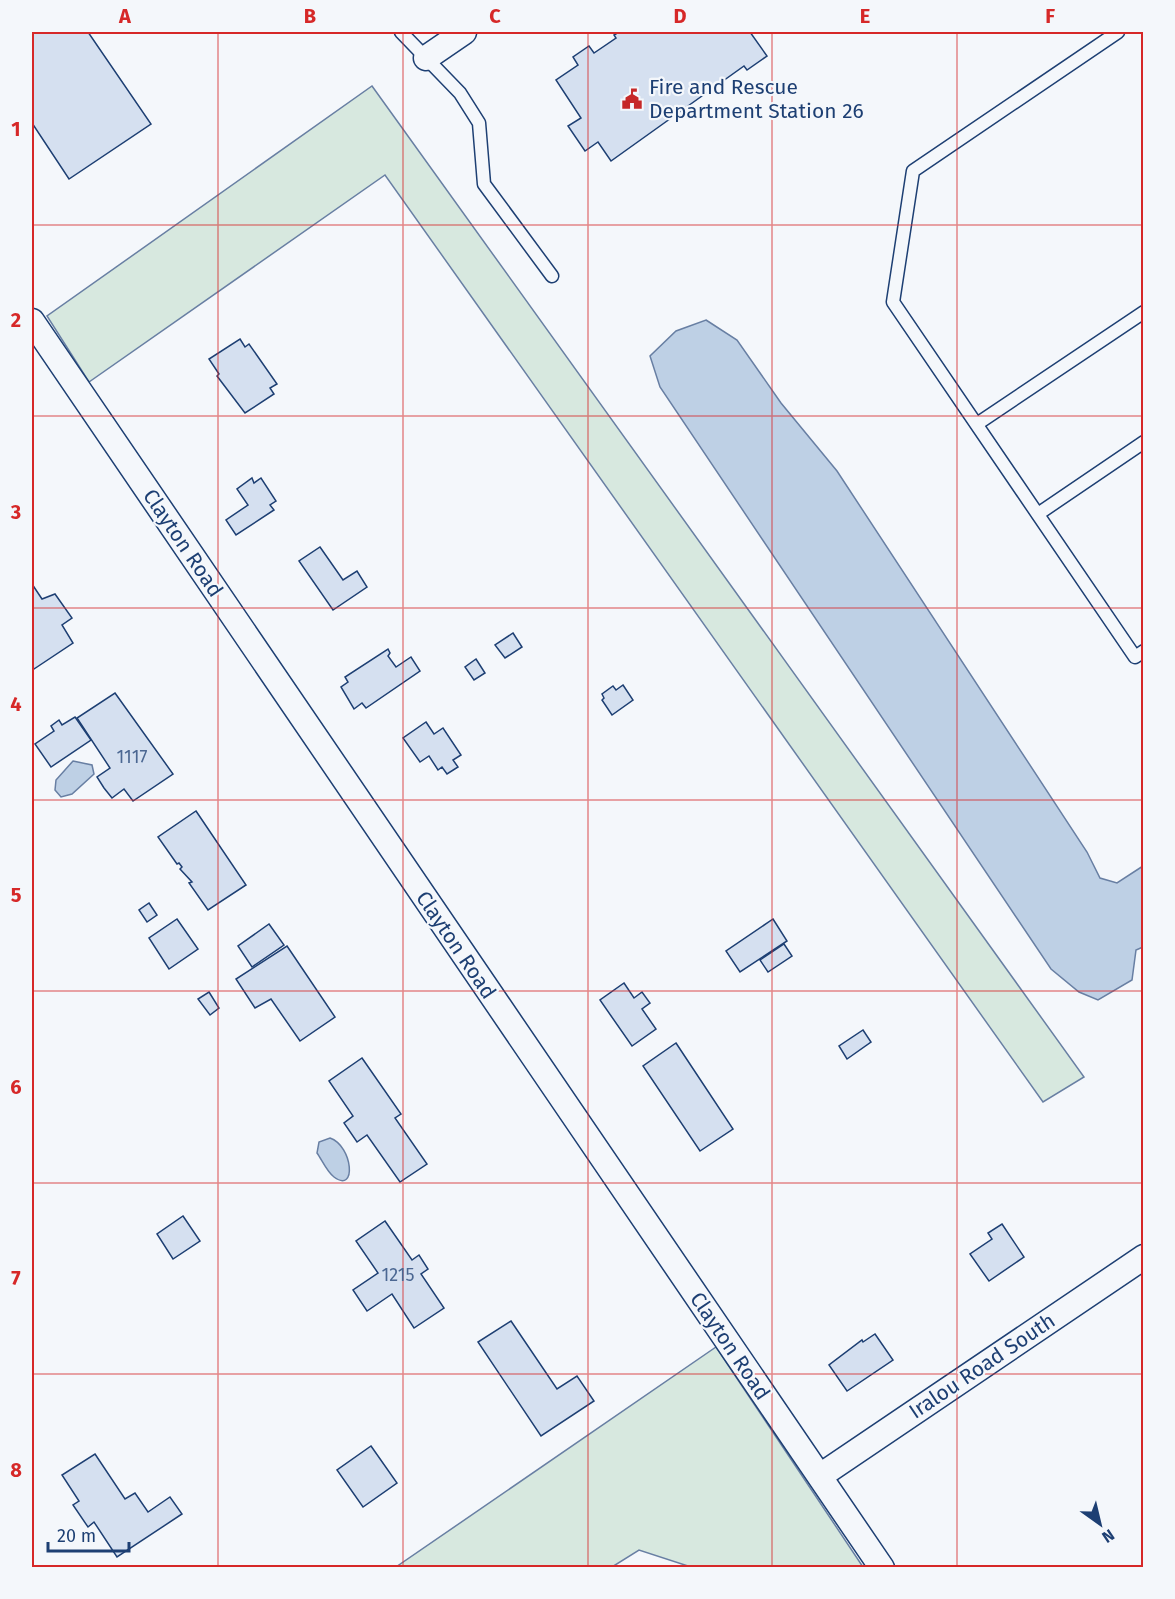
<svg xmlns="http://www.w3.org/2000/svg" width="1175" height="1599" viewBox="0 0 1175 1599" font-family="'Fira Sans',sans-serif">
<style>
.green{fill:#d7e8df;stroke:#687fa3;stroke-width:1.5}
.water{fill:#bed0e5;stroke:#687fa3;stroke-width:1.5}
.building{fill:#d5e0f0;stroke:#1d3f73;stroke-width:1.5}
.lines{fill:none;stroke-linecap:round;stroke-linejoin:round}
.lane-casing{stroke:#1d3f73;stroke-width:15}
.street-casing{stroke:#1d3f73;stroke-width:27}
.lane{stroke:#f4f7fb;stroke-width:12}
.street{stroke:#f4f7fb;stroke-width:24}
.grid{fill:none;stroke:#d62828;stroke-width:1.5;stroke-opacity:0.55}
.labels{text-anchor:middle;stroke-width:4.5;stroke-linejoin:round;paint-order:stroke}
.number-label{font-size:18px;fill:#4b6792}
.poi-label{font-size:21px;fill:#1d3f73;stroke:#f4f7fb;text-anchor:start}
.street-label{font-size:21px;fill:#1d3f73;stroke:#f4f7fb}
.neatline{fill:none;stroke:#d62828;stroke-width:2}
.grid-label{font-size:20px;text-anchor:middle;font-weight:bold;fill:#d62828}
</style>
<rect width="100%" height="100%" fill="#f4f7fb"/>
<g class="green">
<polygon points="372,86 1084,1077 1043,1102 385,175 89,382 47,316"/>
<polygon points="716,1347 863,1567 691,1567 639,1550 612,1567 396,1567"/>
</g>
<g class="water">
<polygon points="706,320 737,340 781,403 837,471 1087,852 1100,878 1117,883 1143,866 1143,947 1136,950 1132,980 1098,1000 1079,992 1051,969 660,387 650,356 676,331"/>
<polygon points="73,761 92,765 94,774 72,794 61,797 55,790 56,780"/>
<path d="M 330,1138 C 353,1146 357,1194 334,1177 C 327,1172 322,1160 317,1153 L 319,1142 Z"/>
</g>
<g class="building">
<polygon points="32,32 88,32 151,124 69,179 32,123"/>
<polygon points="619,32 750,32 767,56 747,70 744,66 611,161 598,142 585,151 568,126 581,118 556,80 578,65 573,57 589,46 594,53 616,38 614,35"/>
<polygon points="240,339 245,347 249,344 277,384 270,388 274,394 245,413 217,376 219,374 209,359"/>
<polygon points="252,478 254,483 261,478 276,501 270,505 274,510 236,535 226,520 248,505 237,489"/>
<polygon points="320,547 343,580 357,571 367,587 333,610 299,561"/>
<polygon points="32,584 42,599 55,594 72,618 62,625 73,643 34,669 32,665"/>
<polygon points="513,633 522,647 505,658 495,645"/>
<polygon points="388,649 390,653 388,656 396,667 411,657 420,671 366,708 362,703 354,709 341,687 348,682 345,677"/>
<polygon points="476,659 485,673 474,680 465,667"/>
<polygon points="623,685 633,700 612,715 602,700 604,698 602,694 613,686 616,690"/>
<polygon points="115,693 173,774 133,801 124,789 112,798 104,788 97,777 110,768 77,718"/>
<polygon points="75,717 91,740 51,767 35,744 54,731 51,726 59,720 62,725"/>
<polygon points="426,722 434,734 443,728 461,755 453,760 458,767 447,774 442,767 438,770 429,756 420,762 403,738"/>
<polygon points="196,811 246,885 208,910 189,883 192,882 180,869 182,867 179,863 177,864 158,837"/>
<polygon points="149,903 157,915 147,922 139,910"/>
<polygon points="177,919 198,949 169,969 149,938"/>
<polygon points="773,919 787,941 740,972 726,951"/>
<polygon points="269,924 284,945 252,967 238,946"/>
<polygon points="784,944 792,956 768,972 760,960"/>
<polygon points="287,946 335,1017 300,1041 271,999 255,1008 236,979"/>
<polygon points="624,983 634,998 642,992 650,1003 642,1009 656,1029 632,1046 600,1000"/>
<polygon points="209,992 219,1008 210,1015 198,999"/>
<polygon points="863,1030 871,1042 847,1059 839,1046"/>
<polygon points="676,1043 733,1129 700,1151 643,1066"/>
<polygon points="362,1058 401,1114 395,1118 427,1164 400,1182 367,1135 357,1142 344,1123 353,1116 329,1081"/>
<polygon points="183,1216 200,1241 173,1259 157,1234"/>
<polygon points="385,1221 412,1260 419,1255 428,1269 421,1274 444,1308 414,1328 392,1294 367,1311 353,1290 378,1273 356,1241"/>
<polygon points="1002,1224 1024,1257 989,1281 970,1254 992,1239 988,1233"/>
<polygon points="511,1321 557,1389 577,1376 594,1401 541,1436 478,1342"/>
<polygon points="875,1334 893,1360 847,1391 829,1365 862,1340 863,1342"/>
<polygon points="371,1446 397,1483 363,1507 337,1470"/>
<polygon points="95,1454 125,1499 135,1493 148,1512 170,1497 182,1514 117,1557 94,1522 88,1527 73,1505 79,1501 62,1475"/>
</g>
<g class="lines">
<g class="lane-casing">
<g id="lane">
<polyline points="401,32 460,93 479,123 484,184 552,276"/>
<polyline points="1118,32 913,171 893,302 1135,657 1144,651"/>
<polyline points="977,424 1144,312"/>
<polyline points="1038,514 1144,442"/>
</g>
</g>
<g class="street-casing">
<g id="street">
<polyline points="426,58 464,32"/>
<polyline points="32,321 882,1568"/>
<polyline points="820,1476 1144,1257"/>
</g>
</g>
<use href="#lane" class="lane"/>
<use href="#street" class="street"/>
</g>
<path class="grid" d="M 218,32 L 218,1568M 403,32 L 403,1568M 588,32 L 588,1568M 772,32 L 772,1568M 957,32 L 957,1568M 32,225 L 1144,225M 32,416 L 1144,416M 32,608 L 1144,608M 32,800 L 1144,800M 32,991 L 1144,991M 32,1183 L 1144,1183M 32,1374 L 1144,1374"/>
<defs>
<g id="civic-bare" transform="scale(1.62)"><path d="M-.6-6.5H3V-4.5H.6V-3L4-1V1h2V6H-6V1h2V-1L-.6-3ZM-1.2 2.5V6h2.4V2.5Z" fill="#c62828" stroke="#f4f7fb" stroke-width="2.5" paint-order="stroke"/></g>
</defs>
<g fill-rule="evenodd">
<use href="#civic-bare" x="632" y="99"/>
</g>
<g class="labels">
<g class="number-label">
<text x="132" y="763">1117</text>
<text x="398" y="1281">1215</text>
</g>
<g class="poi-label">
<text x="649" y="94">Fire and Rescue<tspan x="649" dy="24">Department Station 26</tspan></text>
</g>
<g class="street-label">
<text transform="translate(183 543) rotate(56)" y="7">Clayton Road</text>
<text transform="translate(456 945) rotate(56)" y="7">Clayton Road</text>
<text transform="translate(730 1346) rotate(56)" y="7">Clayton Road</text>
<text transform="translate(982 1366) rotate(-34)" y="7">Iralou Road South</text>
</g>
</g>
<rect width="1175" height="1599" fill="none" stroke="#f4f7fb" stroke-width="66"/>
<g transform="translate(1100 1524) rotate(146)" stroke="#f4f7fb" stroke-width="4.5" paint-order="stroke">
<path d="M0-4.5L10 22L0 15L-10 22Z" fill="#1d3f73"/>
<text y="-9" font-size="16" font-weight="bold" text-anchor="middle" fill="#1d3f73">N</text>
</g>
<path d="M48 1542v9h81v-9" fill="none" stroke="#1d3f73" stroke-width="3"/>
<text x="57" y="1542" font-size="18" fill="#1d3f73" stroke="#f4f7fb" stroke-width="4.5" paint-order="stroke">20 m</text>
<rect x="33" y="33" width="1109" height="1533" class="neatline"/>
<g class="grid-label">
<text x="125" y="23">A</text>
<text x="310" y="23">B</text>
<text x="495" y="23">C</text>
<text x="680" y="23">D</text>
<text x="865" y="23">E</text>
<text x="1050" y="23">F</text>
<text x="16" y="136">1</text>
<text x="16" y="327">2</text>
<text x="16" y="519">3</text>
<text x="16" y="711">4</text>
<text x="16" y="902">5</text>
<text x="16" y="1094">6</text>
<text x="16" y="1285">7</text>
<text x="16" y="1477">8</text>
</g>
</svg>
